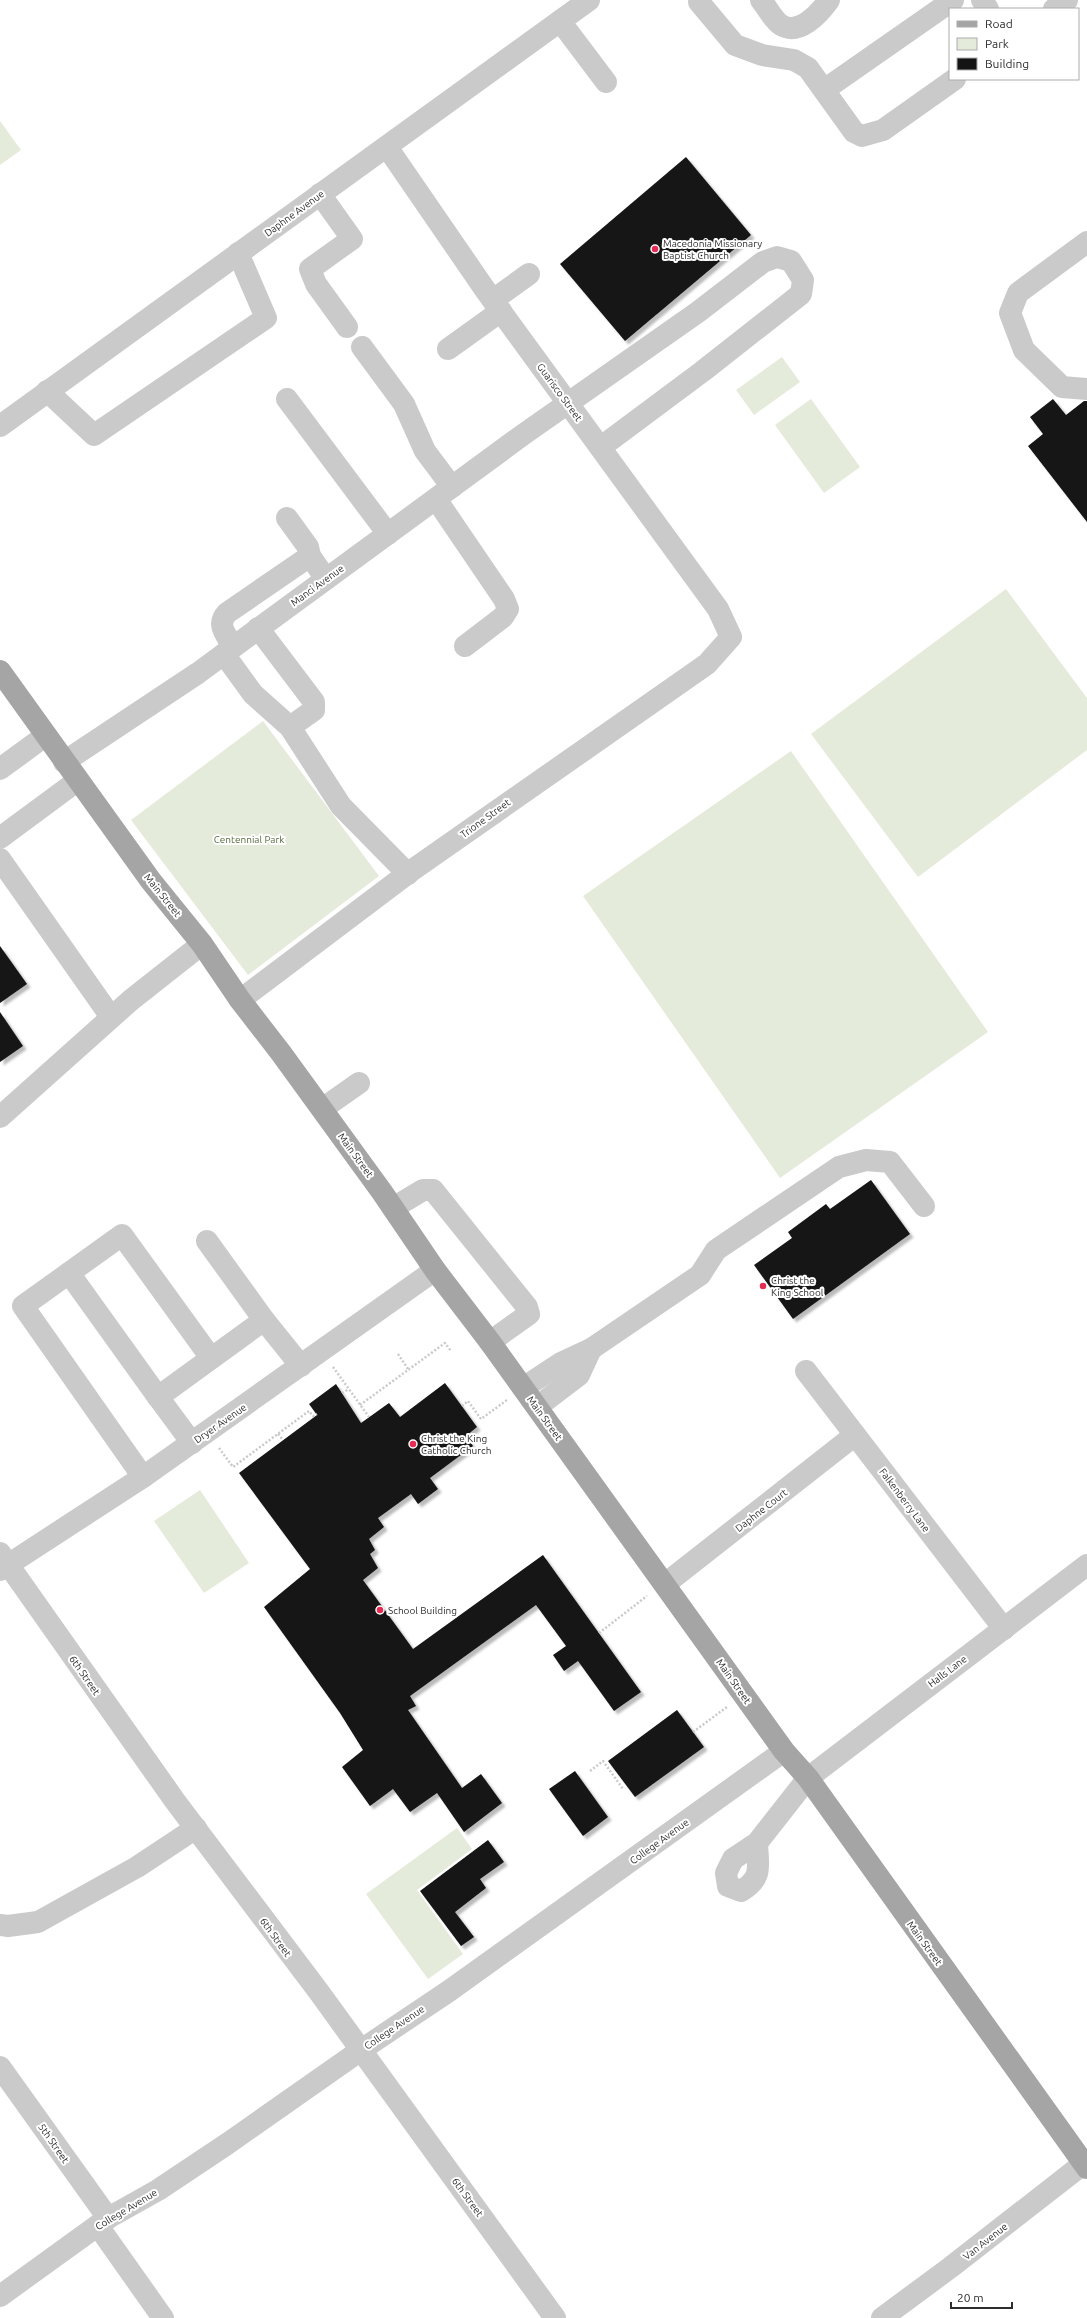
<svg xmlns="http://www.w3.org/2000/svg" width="1087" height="2318" viewBox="0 0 1087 2318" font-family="Ubuntu,sans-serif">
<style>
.green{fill:#e5ebda}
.building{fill:#141414;filter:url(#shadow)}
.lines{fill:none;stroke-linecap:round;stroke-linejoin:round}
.path{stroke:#cacaca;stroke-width:2.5;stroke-dasharray:2 2;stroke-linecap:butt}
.minor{stroke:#cacaca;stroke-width:22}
.major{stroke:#a5a5a5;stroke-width:22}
.poi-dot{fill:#e62c55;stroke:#fff;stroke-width:1.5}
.labels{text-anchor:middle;stroke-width:4;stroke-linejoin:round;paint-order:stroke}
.street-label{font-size:10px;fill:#2d2d2d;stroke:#fff}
.poi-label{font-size:10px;fill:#2d2d2d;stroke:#fff;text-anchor:start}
.park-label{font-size:10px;fill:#56683a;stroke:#fff}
</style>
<defs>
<filter id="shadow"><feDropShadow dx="3.5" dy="3.5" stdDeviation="1" flood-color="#0004"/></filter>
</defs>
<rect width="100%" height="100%" fill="#fff"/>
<g class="green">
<polygon points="0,121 21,150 0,165"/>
<polygon points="782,357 800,382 754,415 736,390"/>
<polygon points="811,399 860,467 824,493 775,425"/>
<polygon points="1006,589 1087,698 1087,750 918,877 811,734"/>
<polygon points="263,721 379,876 248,975 131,820"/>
<polygon points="791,751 988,1032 780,1178 583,896"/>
<polygon points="200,1490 249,1563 204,1593 154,1521"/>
<polygon points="457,1828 472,1849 417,1890 463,1954 428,1979 366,1894"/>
</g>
<g class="building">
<polygon points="686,157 751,235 625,341 560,264"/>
<polygon points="1053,399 1066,415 1084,401 1087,401 1087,522 1028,446 1043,434 1030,417"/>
<polygon points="0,946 27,984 0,1003"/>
<polygon points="0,1012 23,1046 0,1062"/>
<polygon points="871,1180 910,1234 793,1319 754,1265 792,1238 788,1232 826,1204 830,1209"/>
<polygon points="445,1383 477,1427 466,1436 473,1446 430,1478 438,1489 418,1504 411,1494 378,1518 384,1527 369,1539 375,1550 370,1554 378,1568 363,1580 413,1649 543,1555 641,1692 614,1711 578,1661 564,1671 553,1655 566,1646 536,1605 410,1696 416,1706 408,1710 462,1788 481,1774 502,1803 464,1832 437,1793 410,1812 393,1789 370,1806 342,1767 363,1750 340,1713 264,1607 310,1569 239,1473 317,1415 309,1404 336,1384 361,1423 389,1403 400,1417"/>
<polygon points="677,1710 704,1747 635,1797 608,1761"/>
<polygon points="575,1771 608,1817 583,1836 549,1789"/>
<polygon points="488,1840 504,1862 480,1879 486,1888 455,1912 474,1937 461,1946 420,1891"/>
</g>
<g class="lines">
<g class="path">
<polyline points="398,1354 408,1369"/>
<polyline points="333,1367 369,1417"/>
<polyline points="342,1393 349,1389"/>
<polyline points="360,1405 445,1343 451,1351"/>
<polyline points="462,1406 468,1401 481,1419 507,1400"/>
<polyline points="278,1434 283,1440"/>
<polyline points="219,1448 233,1467 309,1411 313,1416 317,1414"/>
<polyline points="599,1633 647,1596"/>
<polyline points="693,1732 727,1707"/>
<polyline points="590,1771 603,1761 623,1789"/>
</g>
<g class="minor">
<path d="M 761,0 C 767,7 773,20 781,25 C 799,36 819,14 829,0"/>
<polyline points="982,0 988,9"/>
<polyline points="699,2 735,45 762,55 794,60 808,68 854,132 862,136 883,130 955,79"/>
<polyline points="1054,9 1067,0"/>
<polyline points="560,21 606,82"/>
<polyline points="824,90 953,0"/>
<polyline points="320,194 352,239 310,269 316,284 347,327"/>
<polyline points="1087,242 1018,293 1010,313 1024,350 1062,387 1087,389"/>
<polyline points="493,300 529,274"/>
<polyline points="362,347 404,404 425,451 452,487"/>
<polyline points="448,349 501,311"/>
<polyline points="47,391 94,435 266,318 238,253"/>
<polyline points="287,399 388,534"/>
<polyline points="0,426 589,0"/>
<polyline points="436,499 504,599 508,609 503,617 465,646"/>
<polyline points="287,518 308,547 310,556"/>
<polyline points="258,628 314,702 314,710 290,727"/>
<path d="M 233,647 C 226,634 216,625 227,613 L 310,556 L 326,579"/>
<polyline points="224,654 253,694 290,727 341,806 408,874"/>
<polyline points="64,762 198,673 524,434 698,312 763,262 777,257 791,261 803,280 801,294 703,371 601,447"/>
<polyline points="0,769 45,736"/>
<polyline points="0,838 77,781"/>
<polyline points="0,859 111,1017"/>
<polyline points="240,1000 411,871 707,664 731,637 718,609 486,291 387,147"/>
<polyline points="322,1109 359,1083"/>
<polyline points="0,1117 131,1000 202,944"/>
<polyline points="393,1208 423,1190 433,1190 527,1307 529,1314 490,1342"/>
<polyline points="207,1241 264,1320 301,1366"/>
<polyline points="69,1273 158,1397 264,1320"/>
<polyline points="806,1371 1004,1629"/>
<polyline points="523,1388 561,1363 591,1349 700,1275 716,1250 839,1167 866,1160 890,1162 924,1206"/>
<polyline points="158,1397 192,1443"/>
<polyline points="537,1407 579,1375 591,1349"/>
<polyline points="143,1477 23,1306 122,1235 211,1358"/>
<polyline points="0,1553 175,1801 319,1992 555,2318"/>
<polyline points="0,1570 143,1477 435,1270"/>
<polyline points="665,1584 855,1435"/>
<path d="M 757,1843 C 758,1866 763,1878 741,1891 L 728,1886 L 726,1873 L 733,1859 L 757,1843 L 808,1778 L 1087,1565"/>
<polyline points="0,1925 8,1926 38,1922 137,1867 196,1828"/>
<polyline points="0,2067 108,2218"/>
<polyline points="98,2226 163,2318"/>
<polyline points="0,2296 108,2218 158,2190 227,2144 361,2050 449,1991 784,1751"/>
<polyline points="882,2318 951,2267 1087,2161"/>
</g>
<polyline class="major" points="0,671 151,881 202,944 240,1000 281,1053 382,1192 435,1270 490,1342 784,1751 808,1778 1087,2168"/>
</g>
<g class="poi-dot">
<circle cx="655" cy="249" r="4"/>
<circle cx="763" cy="1286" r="4"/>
<circle cx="413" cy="1444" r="4"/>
<circle cx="380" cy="1610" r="4"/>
</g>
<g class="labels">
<g class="street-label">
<text transform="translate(294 213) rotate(-36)" y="4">Daphne Avenue</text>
<text transform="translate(560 392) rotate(54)" y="4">Guarisco Street</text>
<text transform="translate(317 585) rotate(-36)" y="4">Manci Avenue</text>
<text transform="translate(485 818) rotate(-36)" y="4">Trione Street</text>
<text transform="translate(163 895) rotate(51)" y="4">Main Street</text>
<text transform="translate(356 1155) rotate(54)" y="4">Main Street</text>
<text transform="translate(545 1418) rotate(54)" y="4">Main Street</text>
<text transform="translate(220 1423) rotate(-35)" y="4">Dryer Avenue</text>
<text transform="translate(905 1500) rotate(53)" y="4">Falkenberry Lane</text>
<text transform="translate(761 1510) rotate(-38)" y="4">Daphne Court</text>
<text transform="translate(947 1671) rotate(-37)" y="4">Halls Lane</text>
<text transform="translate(85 1675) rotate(55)" y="4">6th Street</text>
<text transform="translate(734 1681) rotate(55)" y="4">Main Street</text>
<text transform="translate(659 1841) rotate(-36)" y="4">College Avenue</text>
<text transform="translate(276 1937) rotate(54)" y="4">6th Street</text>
<text transform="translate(925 1943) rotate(54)" y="4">Main Street</text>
<text transform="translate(394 2027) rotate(-34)" y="4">College Avenue</text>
<text transform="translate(54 2143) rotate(55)" y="4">5th Street</text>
<text transform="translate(468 2197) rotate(54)" y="4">6th Street</text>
<text transform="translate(126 2209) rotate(-31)" y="4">College Avenue</text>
<text transform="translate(985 2241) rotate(-38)" y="4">Van Avenue</text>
</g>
<g class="poi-label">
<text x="663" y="247">Macedonia Missionary<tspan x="663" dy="12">Baptist Church</tspan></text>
<text x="771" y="1284">Christ the<tspan x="771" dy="12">King School</tspan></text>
<text x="421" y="1442">Christ the King<tspan x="421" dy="12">Catholic Church</tspan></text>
<text x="388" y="1614">School Building</text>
</g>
<g class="park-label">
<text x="249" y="843">Centennial Park</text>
</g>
</g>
<rect x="949" y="8" width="130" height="72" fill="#ffffff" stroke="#ababab"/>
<rect x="957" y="21" width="20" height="6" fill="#a5a5a5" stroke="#ababab"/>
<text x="985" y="28" font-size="12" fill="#2d2d2d">Road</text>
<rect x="957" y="38" width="20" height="12" fill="#e5ebda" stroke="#ababab"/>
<text x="985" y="48" font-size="12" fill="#2d2d2d">Park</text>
<rect x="957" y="58" width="20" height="12" fill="#141414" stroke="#ababab"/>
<text x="985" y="68" font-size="12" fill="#2d2d2d">Building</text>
<path d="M951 2302v6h61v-6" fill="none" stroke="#2d2d2d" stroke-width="2"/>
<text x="957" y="2302" font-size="12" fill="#2d2d2d" stroke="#ffffff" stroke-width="3" paint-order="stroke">20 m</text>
</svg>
